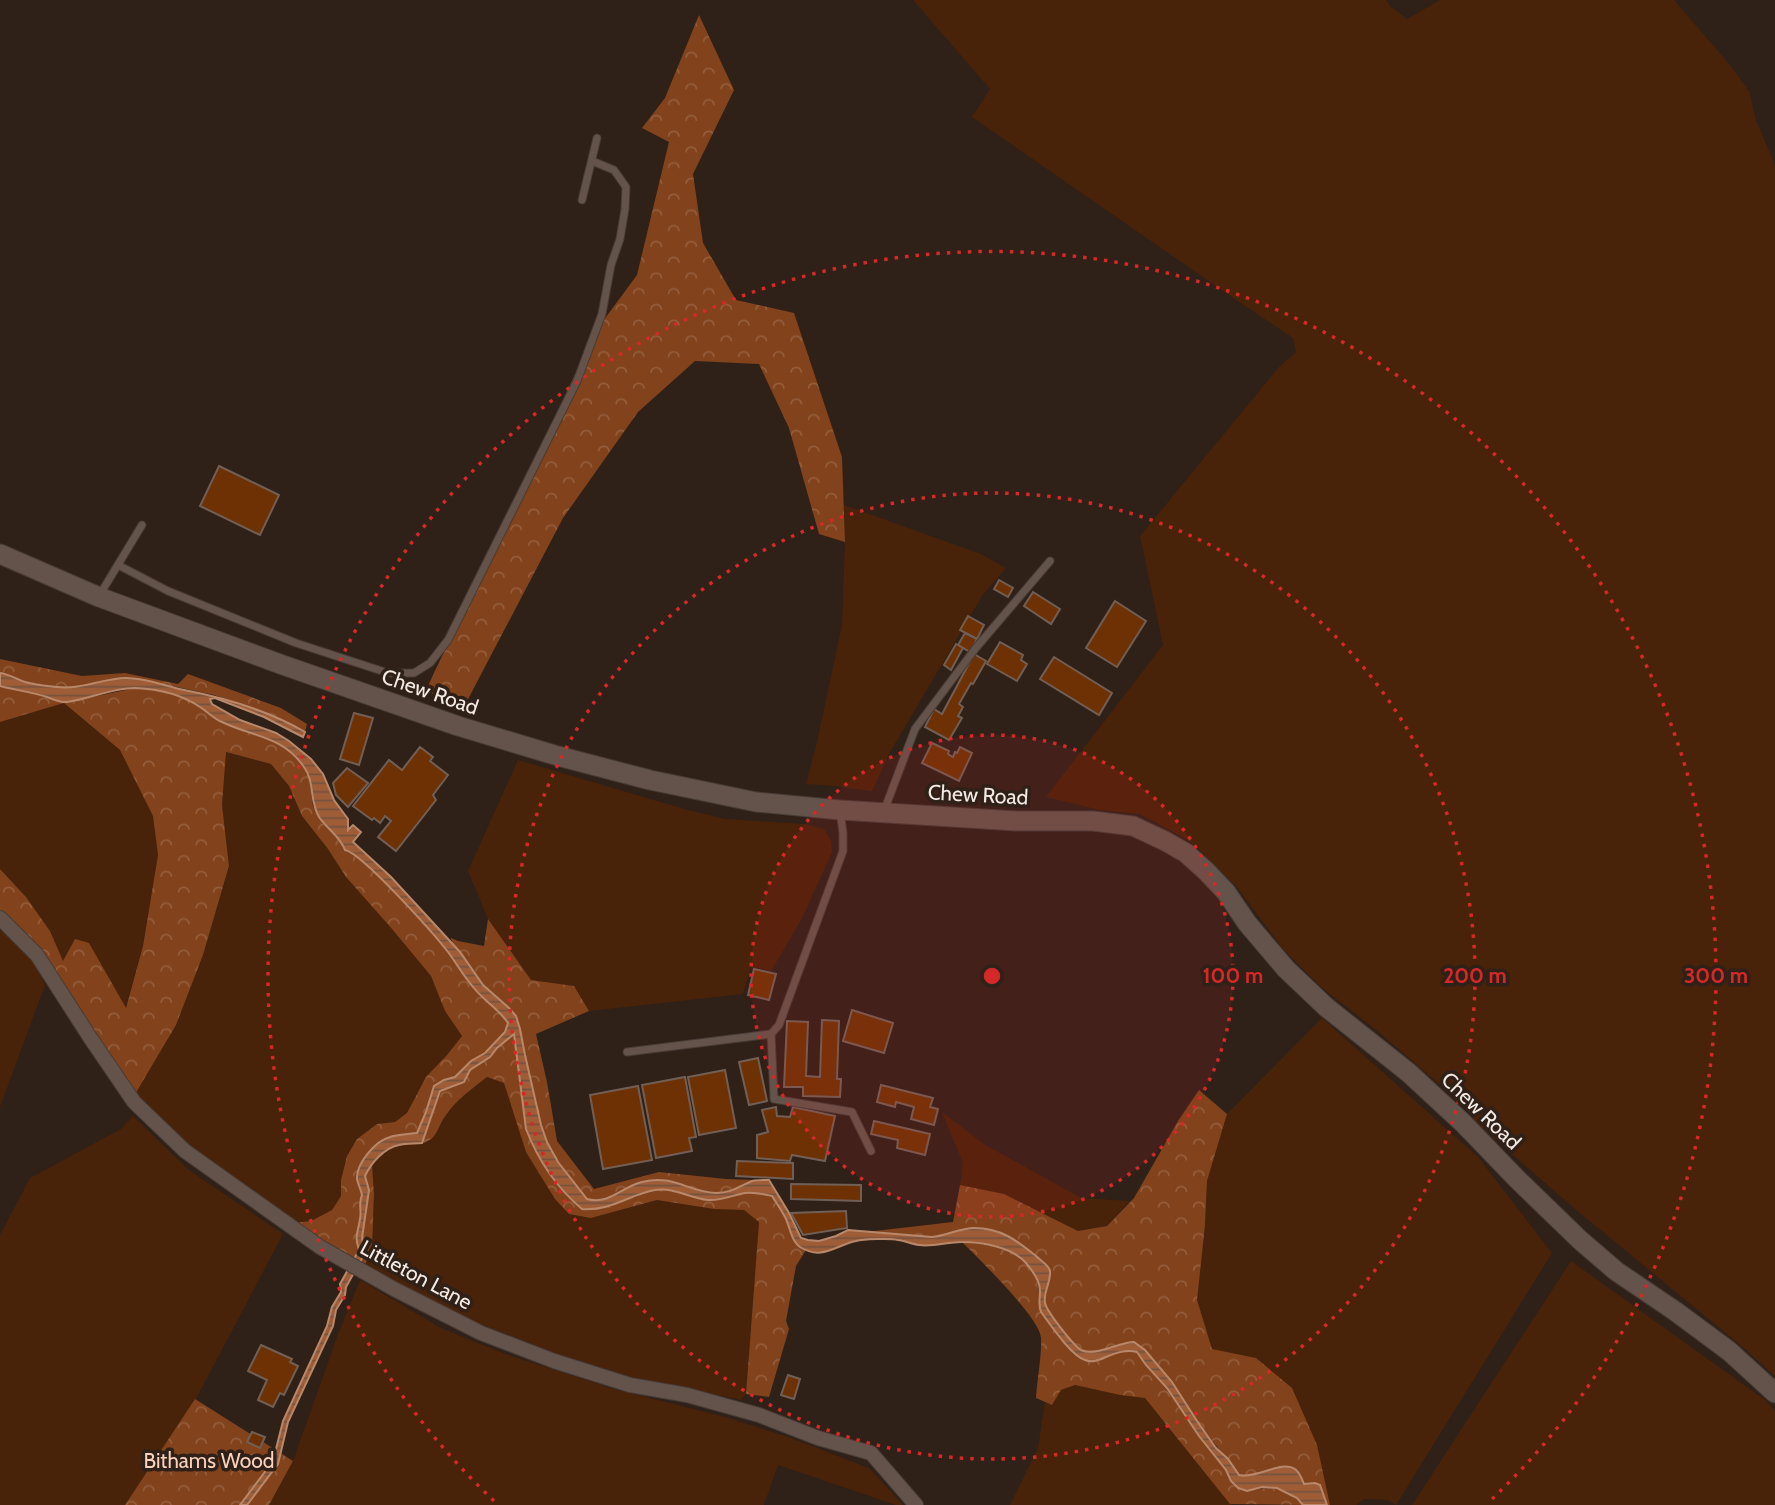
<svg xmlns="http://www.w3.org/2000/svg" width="1775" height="1505" viewBox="0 0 1775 1505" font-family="Cabin,sans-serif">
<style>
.grass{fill:#49220a}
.forest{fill:url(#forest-crowns)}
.water{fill:url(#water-rules);stroke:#b9886b;stroke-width:2}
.building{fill:#6e3104;stroke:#715f56;stroke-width:2}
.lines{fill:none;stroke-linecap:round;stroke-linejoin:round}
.lane-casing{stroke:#473b36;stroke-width:9}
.street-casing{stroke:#473b36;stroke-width:16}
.secondary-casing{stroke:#473b36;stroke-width:21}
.lane{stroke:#64534a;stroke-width:7}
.street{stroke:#64534a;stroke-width:14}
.secondary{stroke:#64534a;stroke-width:19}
.ring{fill:none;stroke:#d62828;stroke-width:3.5;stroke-dasharray:3.5 7}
.labels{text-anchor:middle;stroke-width:7;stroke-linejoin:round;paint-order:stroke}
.street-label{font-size:21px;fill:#f5ebe5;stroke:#2f2018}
.park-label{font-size:21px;fill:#fad2be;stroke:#2f2018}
.centre{fill:#d62828;stroke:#2f2018;stroke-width:3.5}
.ring-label{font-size:21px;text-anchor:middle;font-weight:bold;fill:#d62828;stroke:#2f2018;stroke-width:7;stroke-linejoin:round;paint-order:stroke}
</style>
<defs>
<pattern id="forest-crowns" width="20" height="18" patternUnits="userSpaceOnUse" patternTransform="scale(1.75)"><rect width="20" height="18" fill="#82421b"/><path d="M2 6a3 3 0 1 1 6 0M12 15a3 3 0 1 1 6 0" fill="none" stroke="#945d3c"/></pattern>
<pattern id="water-rules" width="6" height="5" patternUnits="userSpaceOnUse" patternTransform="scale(1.75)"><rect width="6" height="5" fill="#9f5d37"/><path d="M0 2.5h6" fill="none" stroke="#74523e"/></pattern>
</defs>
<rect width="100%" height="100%" fill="#2f2018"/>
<g class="grass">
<polygon points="913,0 1386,0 1391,7 1407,19 1440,0 1674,0 1730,65 1749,91 1756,120 1775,165 1775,1376 1739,1344 1575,1209 1480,1126 1450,1093 1375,1029 1322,988 1283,949 1236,886 1190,841 1140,814 1100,810 1046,797 1163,645 1140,536 1279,367 1296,352 1293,338 1223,291 972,117 990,89"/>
<polygon points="844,505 981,554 1006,568 982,596 889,754 872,791 834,786 806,784 816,746 842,625 845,542"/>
<polygon points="64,703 120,750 153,816 158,855 143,946 125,1009 89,943 63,962 50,931 26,897 0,869 0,722"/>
<polygon points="225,752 271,764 289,786 302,816 328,849 346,877 392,929 431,976 445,1011 462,1036 415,1096 408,1113 395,1122 377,1124 357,1139 347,1156 341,1180 341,1196 332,1210 311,1221 293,1223 208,1163 134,1096 176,1025 203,955 229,867 222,805"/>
<polygon points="518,760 684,809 725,819 804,824 824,829 831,841 832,852 802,918 771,971 751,967 743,994 589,1011 574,986 531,980 488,919 468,871"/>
<polygon points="0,928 31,957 45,985 0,1107"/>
<polygon points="1322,1018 1478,1157 1552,1253 1396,1505 1388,1500 1364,1499 1356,1505 1330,1505 1324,1479 1256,1358 1212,1349 1196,1300 1205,1225 1207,1181 1227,1114"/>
<path d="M 487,1077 L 504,1083 L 515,1115 L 591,1218 L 657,1200 L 714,1209 L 744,1210 L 759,1221 L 746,1394 L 741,1400 L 631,1377 L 555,1353 L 468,1319 L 365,1265 L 372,1249 L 374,1194 L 372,1165 L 389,1148 L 407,1143 L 429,1142 C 437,1133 440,1122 447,1112 C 458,1099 473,1088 487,1077 Z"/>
<polygon points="942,1112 985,1145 1081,1198 1130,1201 1107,1226 1078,1231 1004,1194 960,1185 963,1163"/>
<polygon points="133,1116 189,1170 283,1234 196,1399 125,1505 0,1505 0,1235 30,1178 121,1129"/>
<polygon points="1571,1261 1765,1400 1775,1411 1775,1505 1412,1505"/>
<polygon points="360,1280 441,1328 505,1354 614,1389 729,1418 788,1437 869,1468 903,1505 896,1505 778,1465 764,1505 269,1505 293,1461 337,1337"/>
<polygon points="1075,1385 1120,1395 1145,1398 1232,1505 1010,1505 1038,1448 1045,1402 1052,1405 1061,1390"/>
</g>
<g class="forest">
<polygon points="699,15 734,90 693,174 703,243 736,300 794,313 842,457 845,542 819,534 789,428 759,364 695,361 638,412 563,518 466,703 425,692 595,332 637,275 669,142 642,128 665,98"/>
<polygon points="0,659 82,676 125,673 178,684 188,674 281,708 307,724 305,732 265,712 214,695 167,685 123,678 78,687 59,687 25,682 7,674 0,673"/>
<path d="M 0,686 L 47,697 L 64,703 L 135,688 L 159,690 L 185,698 L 245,732 L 271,739 L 291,751 L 303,764 L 309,776 L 313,806 L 326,826 L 340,838 L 344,849 L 349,850 L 362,860 L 381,878 L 436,937 L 508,1023 L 505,1032 L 485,1053 L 471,1061 L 455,1077 L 435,1084 L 426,1112 L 417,1133 L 389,1137 L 363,1160 L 357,1178 L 362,1195 C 358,1204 362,1210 360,1219 C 358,1233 354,1235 359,1250 L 353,1260 L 293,1223 L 311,1221 L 332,1210 L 341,1196 L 341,1180 L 347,1156 L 357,1139 L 377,1124 L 395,1122 L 407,1113 L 426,1077 L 447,1055 L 462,1036 L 445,1011 L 431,976 L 392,929 L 346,877 L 328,849 L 302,816 L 289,786 L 271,764 L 226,752 L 222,805 L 229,866 L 203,955 L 176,1025 L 134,1096 L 55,974 L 39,947 L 0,911 L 0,869 L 26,897 L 50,931 L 63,961 L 75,939 L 89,943 L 126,1008 L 143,946 L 158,855 L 153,816 L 120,750 L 64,703 L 0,722 Z"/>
<path d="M 488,919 L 531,980 L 574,986 L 589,1011 L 536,1034 L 547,1082 L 557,1141 L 594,1189 L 659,1172 L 726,1179 L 755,1180 C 732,1191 717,1198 691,1188 C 679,1184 668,1179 654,1180 C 634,1181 621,1196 603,1201 C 598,1202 592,1200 587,1199 L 558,1162 L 547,1142 L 541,1125 L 525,1055 L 520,1029 L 509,1008 L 483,985 L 453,944 L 451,938 L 458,941 L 484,946 Z"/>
<path d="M 514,1034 L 520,1071 L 558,1186 L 582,1209 L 636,1197 L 646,1192 L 665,1189 L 718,1200 L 747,1193 L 759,1193 L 772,1196 L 784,1216 L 797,1245 L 806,1250 L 796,1266 L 786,1321 L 789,1329 L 769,1397 L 746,1394 L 759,1222 L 744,1210 L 714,1209 L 657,1200 L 591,1218 L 569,1214 L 555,1199 L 526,1152 L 504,1083 L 487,1077 C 473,1088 456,1100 446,1115 C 438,1125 437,1141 422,1143 L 440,1091 L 464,1082 L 470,1070 L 490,1057 L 497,1048 Z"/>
<path d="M 1199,1090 L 1227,1114 L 1207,1181 L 1205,1225 L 1197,1300 L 1212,1349 L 1256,1358 L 1292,1388 L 1317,1445 L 1330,1505 L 1327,1505 L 1320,1485 L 1311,1483 L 1304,1484 L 1298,1472 L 1286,1466 L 1251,1476 L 1239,1475 L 1197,1421 L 1172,1382 L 1145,1350 L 1134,1342 L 1115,1345 L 1096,1352 L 1082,1350 L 1075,1345 L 1052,1315 L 1045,1303 L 1049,1278 L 1047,1265 C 1028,1254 996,1228 975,1228 C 960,1228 946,1236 932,1237 L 866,1232 L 953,1222 L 960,1185 L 1004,1194 L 1078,1231 L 1107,1226 L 1134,1198 L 1178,1121 Z"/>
<polygon points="372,1165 374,1194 372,1249 365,1265 360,1263 365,1253 362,1238 369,1191 365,1176"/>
<path d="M 962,1242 C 1004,1245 1043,1255 1039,1306 C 1047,1319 1070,1358 1084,1360 C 1091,1362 1099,1360 1106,1357 C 1116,1353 1126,1349 1137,1352 L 1146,1365 L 1167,1388 L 1226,1470 L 1231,1481 L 1247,1491 C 1270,1486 1286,1486 1303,1505 L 1230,1504 L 1145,1398 L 1120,1395 L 1075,1385 L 1061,1390 L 1052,1405 L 1036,1398 C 1037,1381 1042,1354 1041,1338 C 1040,1318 978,1258 962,1242 Z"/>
<polygon points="195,1399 293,1461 269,1505 125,1505"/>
</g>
<path class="water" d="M 0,673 C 9,674 16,679 25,682 C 35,685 47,686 57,687 C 82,690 103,678 126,678 C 146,678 165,686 184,690 C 226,698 267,710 305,732 L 303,737 L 264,717 L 215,698 L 210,699 L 212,704 L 240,720 L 276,733 L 289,741 L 311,759 L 323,774 L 334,800 L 348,819 L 348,830 L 353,825 L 361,832 L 353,842 L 391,877 L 460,952 L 483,985 L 509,1008 L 516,1016 L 520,1029 L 525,1055 L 541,1125 L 547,1142 L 558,1162 L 587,1199 C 610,1205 621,1187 642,1182 C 674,1174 687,1192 716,1193 C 731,1193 740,1186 752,1181 C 757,1180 763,1180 769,1180 L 789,1213 L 801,1238 L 808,1240 L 819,1241 L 836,1236 L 848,1230 L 932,1237 C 946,1236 960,1228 974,1228 C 1001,1228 1016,1240 1036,1256 C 1041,1261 1049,1265 1050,1271 C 1051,1282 1043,1293 1045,1303 C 1047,1312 1074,1346 1081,1350 C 1096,1357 1118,1342 1134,1342 L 1145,1350 L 1172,1382 L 1197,1421 L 1216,1448 L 1228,1459 L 1239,1475 C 1256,1479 1282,1460 1295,1469 C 1300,1473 1302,1479 1304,1484 L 1315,1483 L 1320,1485 L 1327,1505 L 1303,1505 L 1297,1498 L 1277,1488 L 1262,1487 L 1247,1491 L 1238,1488 L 1231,1481 L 1226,1470 L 1199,1436 L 1167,1388 L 1146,1365 L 1137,1352 C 1126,1349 1116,1353 1106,1357 C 1099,1360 1092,1363 1085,1360 C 1072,1357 1050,1324 1041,1312 C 1038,1305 1040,1299 1040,1291 C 1040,1282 1032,1270 1026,1263 C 1012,1247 982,1242 962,1242 C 947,1242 933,1247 919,1245 C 912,1244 905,1241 898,1240 C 891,1238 863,1239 856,1241 C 836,1245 822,1261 800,1247 C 792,1242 790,1228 786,1219 C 782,1211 777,1204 772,1196 C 763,1194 755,1192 745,1193 C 733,1195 721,1201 708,1200 C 689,1198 674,1187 655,1190 C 628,1195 612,1211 582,1209 C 557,1188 538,1160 526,1129 L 514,1034 L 497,1048 L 490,1057 L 470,1070 L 464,1082 L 440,1091 L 422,1143 C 415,1144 407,1143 399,1145 C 384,1148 371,1163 365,1176 L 369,1190 L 362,1238 L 365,1253 L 346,1287 L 345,1295 L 336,1310 L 333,1326 L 288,1422 L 278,1464 L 247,1505 L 240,1505 L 273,1461 L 283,1421 L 327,1326 L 332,1307 L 341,1292 L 340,1284 L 359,1250 C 354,1235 358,1233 360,1219 C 362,1210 358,1204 362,1195 C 361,1190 358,1184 357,1179 C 356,1164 375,1141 390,1137 C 398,1134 408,1134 417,1133 L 426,1112 L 434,1086 L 444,1080 L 455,1077 L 471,1061 L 485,1053 L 505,1032 L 508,1023 C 499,1009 484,1001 474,988 C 464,977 457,964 448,952 C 434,934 362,853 345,850 C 340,836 327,829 319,817 C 309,800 315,782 304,767 C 283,736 253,737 222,722 C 214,719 208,712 200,707 C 181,694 158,689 135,688 C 112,688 90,699 67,702 C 60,703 53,699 47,697 C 31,692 15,690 0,686 Z"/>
<g class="building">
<polygon points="219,466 279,495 260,535 200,506"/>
<polygon points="999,580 1013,588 1008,597 994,589"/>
<polygon points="1033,592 1060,609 1051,624 1024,606"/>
<polygon points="1115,601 1146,621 1117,667 1086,648"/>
<polygon points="968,616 984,625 977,639 960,630"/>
<polygon points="965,633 977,639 970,652 958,645"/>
<polygon points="1000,642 1023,655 1021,660 1027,664 1017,681 987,664"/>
<polygon points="956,644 963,648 951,670 944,665"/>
<polygon points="974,654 986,661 973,684 971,683 959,704 963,707 958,716 962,718 949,740 925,727 934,709 942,714"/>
<polygon points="1054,657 1112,693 1099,715 1040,679"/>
<polygon points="354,713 373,718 359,765 340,759"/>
<polygon points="932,743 949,751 948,754 953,757 955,752 957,753 960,747 972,753 959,781 922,763"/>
<polygon points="420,747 433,757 430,761 448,775 433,795 436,800 396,851 378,837 391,821 385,816 380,823 374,818 372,820 353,806 389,760 402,770"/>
<polygon points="347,768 368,783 348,807 336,795 333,783"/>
<polygon points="754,969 776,974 769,1000 748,995"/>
<polygon points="852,1010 893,1023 884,1053 843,1041"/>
<polygon points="822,1020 839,1021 837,1079 841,1079 840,1097 803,1096 803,1087 784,1087 787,1021 808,1022 806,1076 820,1077"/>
<polygon points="758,1058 767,1101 749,1105 739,1062"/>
<polygon points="725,1070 736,1128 699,1135 688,1077"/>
<polygon points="685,1077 696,1137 689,1138 692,1151 656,1158 642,1085"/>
<polygon points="881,1085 933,1098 930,1107 938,1109 934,1125 911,1119 914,1107 896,1102 895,1107 877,1102"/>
<polygon points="638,1086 652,1160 603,1169 590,1095"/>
<polygon points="776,1107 777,1116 790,1117 793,1107 835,1116 825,1161 792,1155 790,1161 757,1158 757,1135 768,1132 762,1110"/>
<polygon points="874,1121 930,1134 925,1155 897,1148 898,1140 871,1134"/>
<polygon points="737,1161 793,1163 793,1179 736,1176"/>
<polygon points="791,1184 861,1185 861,1201 791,1199"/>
<polygon points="846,1211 847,1228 803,1235 791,1213"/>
<polygon points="261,1345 292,1359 290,1362 298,1366 284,1395 280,1393 273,1407 258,1400 267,1380 248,1371"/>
<polygon points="788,1375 800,1379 794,1399 781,1395"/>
<polygon points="252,1432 265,1437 260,1448 247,1442"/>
</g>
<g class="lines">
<g class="lane-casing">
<g id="lane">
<polyline points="582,200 597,138"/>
<polyline points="118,565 168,591 296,643 388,673 414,673 430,663 448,640 577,381 602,314 611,265 620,239 625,209 626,187 614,170 592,161"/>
<polyline points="99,596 142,525"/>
<polyline points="884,811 915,729 975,649 1050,561"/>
<polyline points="771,1034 774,1099 852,1112 871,1151"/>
<polyline points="627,1052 771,1034 779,1025 843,851 843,833 840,811"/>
</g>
</g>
<g class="street-casing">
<polyline id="street" points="0,918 37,955 89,1036 134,1102 185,1151 320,1247 394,1289 481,1333 554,1361 630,1385 687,1395 759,1415 818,1438 871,1453 916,1505"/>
</g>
<g class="secondary-casing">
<polyline id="secondary" points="0,554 99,597 280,664 458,726 558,756 650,780 756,802 840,810 1016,821 1093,821 1133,826 1165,841 1186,853 1206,871 1226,892 1247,923 1286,969 1326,1007 1409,1073 1463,1123 1517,1179 1580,1240 1616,1271 1675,1311 1729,1351 1775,1393"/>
</g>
<use href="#lane" class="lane"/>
<use href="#street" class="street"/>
<use href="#secondary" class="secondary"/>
</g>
<circle cx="992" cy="976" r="241" fill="#d62828" fill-opacity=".12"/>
<g class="ring">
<circle cx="992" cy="976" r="241"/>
<circle cx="992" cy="976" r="483"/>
<path d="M494 1501A724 724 0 1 1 1490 1501"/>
</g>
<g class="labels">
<g class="street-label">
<text transform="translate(430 692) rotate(19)" y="7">Chew Road</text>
<text transform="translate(978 795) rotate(3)" y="7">Chew Road</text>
<text transform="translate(1481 1111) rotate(44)" y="7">Chew Road</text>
<text transform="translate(416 1275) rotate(28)" y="7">Littleton Lane</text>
</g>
<g class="park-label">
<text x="209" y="1468">Bithams Wood</text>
</g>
</g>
<circle cx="992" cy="976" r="10" class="centre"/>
<g class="ring-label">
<text x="1233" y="983">100 m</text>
<text x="1475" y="983">200 m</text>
<text x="1716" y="983">300 m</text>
</g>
</svg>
